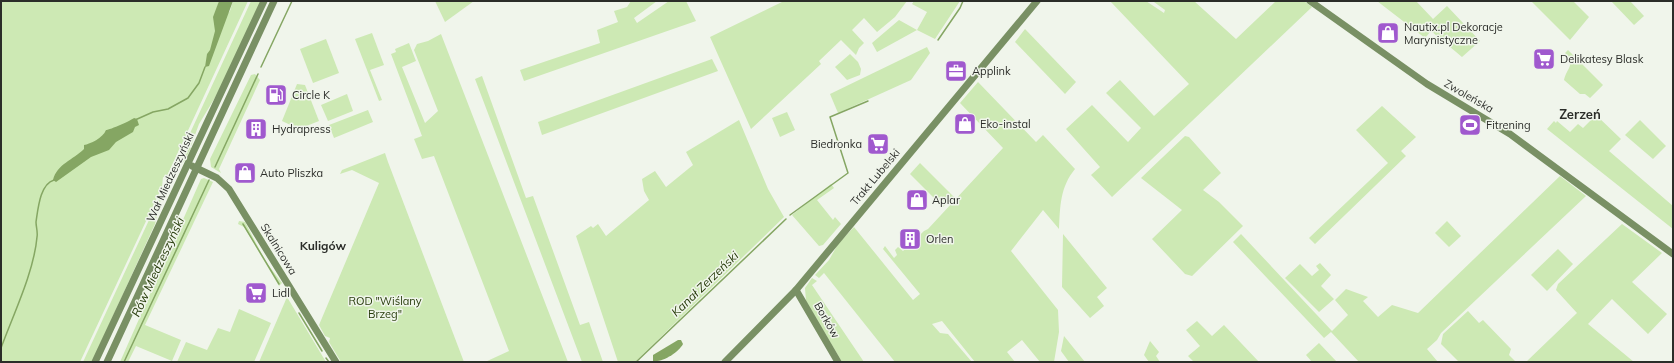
<svg xmlns="http://www.w3.org/2000/svg" width="1674" height="363" viewBox="0 0 1674 363" font-family="Mulish,sans-serif">
<style>
.green{fill:#cde9b4}
.water{fill:#85a663}
.lines{fill:none;stroke-linecap:round;stroke-linejoin:round}
.stream{stroke:#85a663;stroke-width:1.5}
.secondary{stroke:#799064;stroke-width:7}
.labels{text-anchor:middle;stroke-width:3;stroke-linejoin:round;paint-order:stroke}
.poi-label{font-size:11px;fill:#2b2d29;stroke:#f0f5eb;text-anchor:start}
.street-label{font-size:11px;fill:#2b2d29;stroke:#f0f5eb}
.park-label{font-size:11px;fill:#273c0b;stroke:#f0f5eb}
.neighbourhood-label{font-size:12px;font-weight:bold;fill:#2b2d29;stroke:#f0f5eb}
.water-label{font-size:12px;font-style:italic;fill:#253a08;stroke:#f0f5eb}
.quarter-label{font-size:13px;font-weight:bold;fill:#2b2d29;stroke:#f0f5eb}
</style>
<rect width="100%" height="100%" fill="#f0f5eb"/>
<g class="green">
<polygon points="1,1 219,1 216,11 223,18 230,11 233,1 248,1 166,178 163,177 162,187 80,362 1,362"/>
<polygon points="251,1 261,1 219,91 199,124 191,146 185,144"/>
<polygon points="435,1 474,1 445,22"/>
<polygon points="631,1 657,1 634,18 637,23 669,1 686,1 696,21 524,81 520,70 600,43 597,30 618,22 614,11 627,7"/>
<polygon points="784,1 907,1 895,17 877,32 864,18 852,30 864,43 859,48 856,55 841,40 819,61 821,64 751,129 710,37"/>
<polygon points="914,1 960,1 935,39 917,30 877,52 872,43 899,20 917,30 927,12 912,4"/>
<polygon points="1110,1 1146,1 1164,13 1165,10 1154,2 1155,1 1194,1 1236,39 1276,1 1304,1 1312,7 1112,197 1091,175 1100,167 1066,129 1092,105 1128,142 1141,128 1106,93 1120,80 1154,116 1189,84"/>
<polygon points="1377,1 1416,1 1433,19 1447,6 1480,41 1462,57 1431,31 1425,38"/>
<polygon points="1531,1 1573,1 1589,17 1570,40"/>
<polygon points="1611,1 1630,1 1644,16 1634,25"/>
<polygon points="1025,29 1076,82 1065,94 1015,42"/>
<polygon points="372,33 384,65 370,70 382,100 379,101 355,39"/>
<polygon points="441,34 568,362 485,362 509,351 434,156 422,159 414,139 422,136 391,54 396,52 395,49 409,43 416,61 402,67 425,123 438,111 414,50 417,44 428,41"/>
<polygon points="326,39 339,73 313,83 300,49"/>
<polygon points="927,47 930,53 911,80 838,113 830,94"/>
<path d="M 1568,50 L 1603,85 L 1590,98 L 1585,94 L 1580,94 L 1564,80 C 1567,67 1576,66 1565,53 Z"/>
<polygon points="850,54 858,62 861,69 860,75 847,80 835,67"/>
<polygon points="712,59 718,71 542,135 538,122"/>
<polygon points="255,74 260,80 219,169 221,173 211,167 210,159 251,75"/>
<polygon points="482,76 526,198 533,196 580,325 589,322 603,362 582,362 475,79"/>
<path d="M 978,82 L 1036,142 L 1043,135 L 1075,169 C 1060,187 1060,207 1059,229 L 1043,210 L 1011,251 L 1058,310 L 1059,332 L 1054,362 L 1040,362 L 1022,340 L 1007,352 L 1015,362 L 975,362 L 942,321 L 932,324 L 940,333 L 948,334 L 972,362 L 895,362 L 824,273 L 819,278 L 815,275 L 829,260 L 838,244 L 854,227 L 913,300 L 920,294 L 883,249 L 885,246 L 894,258 L 897,255 L 895,250 L 898,247 L 903,251 L 924,231 L 928,229 L 1003,148 L 960,103 Z"/>
<polygon points="297,84 305,85 319,121 299,129 282,121"/>
<polygon points="347,94 353,111 328,121 321,105"/>
<polygon points="1382,106 1416,137 1401,151 1406,156 1315,244 1309,238 1388,163 1356,130"/>
<polygon points="368,110 373,122 334,138 329,125"/>
<polygon points="787,112 795,130 780,137 772,118"/>
<polygon points="1596,115 1621,139 1609,151 1673,206 1673,229 1547,129 1554,121 1556,123 1557,121 1570,132 1578,124 1583,128"/>
<polygon points="739,120 768,189 784,217 635,362 618,362 576,236 591,226 593,228 598,224 606,236 649,200 644,191 642,179 655,171 666,187 693,165 686,152"/>
<polygon points="1640,120 1666,146 1653,159 1625,135"/>
<polygon points="1185,136 1189,137 1221,173 1203,190 1219,202 1243,226 1192,276 1185,274 1152,239 1182,210 1141,178"/>
<polygon points="184,145 191,148 185,160 168,181"/>
<polygon points="385,153 388,162 464,362 341,362 329,342 330,338 325,336 319,325 379,183 352,170 340,174 342,170"/>
<polygon points="920,163 954,197 943,207 910,174"/>
<polygon points="1560,176 1586,196 1441,333 1437,340 1427,349 1438,362 1359,362 1331,332 1324,338 1233,242 1241,234 1332,331 1348,315 1335,300 1346,289 1368,297 1363,301 1378,317 1392,305 1418,313"/>
<polygon points="204,178 213,182 145,325 181,340 172,361 136,346 128,362 120,362 201,179"/>
<polygon points="831,184 834,188 817,200 833,220 835,217 841,224 823,245 819,246 792,215"/>
<polygon points="163,190 155,224 92,362 83,362"/>
<polygon points="239,221 245,222 266,262 282,283 279,286 244,227 238,224"/>
<polygon points="1447,221 1461,236 1449,247 1435,233"/>
<polygon points="1622,224 1662,253 1632,282 1667,314 1648,334 1612,299 1588,324 1634,362 1526,362 1577,313 1556,290 1558,284"/>
<polygon points="1063,234 1107,288 1097,297 1104,306 1090,318 1062,287"/>
<polygon points="1558,249 1573,264 1547,291 1531,275"/>
<polygon points="1320,263 1331,275 1321,286 1334,299 1319,312 1285,278 1300,264 1312,276 1319,270 1316,266"/>
<polygon points="812,278 817,281 812,285 864,362 842,362 806,301 805,288"/>
<polygon points="287,297 326,362 259,362"/>
<polygon points="239,309 271,323 254,362 177,362 186,342 207,350 218,328 230,332"/>
<polygon points="1468,311 1479,323 1483,320 1511,349 1509,355 1516,362 1459,362 1441,344 1443,334"/>
<polygon points="1197,321 1212,336 1224,325 1259,362 1194,362 1188,356 1200,346 1186,330"/>
<polygon points="1064,336 1085,362 1069,362 1061,351"/>
<polygon points="1150,341 1159,352 1156,356 1160,362 1149,362 1144,355"/>
<polygon points="1319,343 1337,362 1312,362 1306,355"/>
</g>
<g class="water">
<polygon points="219,1 233,1 209,66 205,67 207,54 210,50 215,31 213,17"/>
<path d="M 134,118 L 137,119 L 139,125 L 135,127 L 133,132 L 116,142 L 109,150 L 91,157 L 56,182 L 53,180 C 57,164 73,160 84,149 L 84,145 C 90,144 103,138 106,130 C 110,130 132,120 134,118 Z"/>
<path d="M 678,340 L 681,340 L 683,344 C 679,352 662,363 653,361 L 653,355 Z"/>
</g>
<g class="lines">
<g class="stream">
<polyline points="938,40 960,8 963,1"/>
<polyline points="261,67 292,1"/>
<polyline points="135,120 153,112 168,109 188,98 199,83 205,67"/>
<polyline points="215,167 258,74"/>
<polyline points="790,215 848,173 830,117 868,101"/>
<polyline points="243,224 279,284"/>
<polyline points="299,313 322,351"/>
<path d="M 1,348 C 13,315 34,272 37,237 C 38,232 36,227 36,222 C 38,209 40,184 54,180"/>
<polyline points="326,358 329,362"/>
<polyline points="124,362 209,180"/>
<polyline points="636,362 786,219"/>
</g>
<g class="secondary">
<polyline points="1310,1 1427,84 1510,134 1673,254"/>
<polyline points="192,166 217,178 229,189 336,362"/>
<polyline points="796,290 838,362"/>
<polyline points="95,362 264,1"/>
<polyline points="107,362 274,1"/>
<polyline points="725,362 796,290 1037,1"/>
</g>
</g>
<defs>
<g id="shop-square" transform="scale(1.15)"><rect x="-9" y="-9" width="18" height="18" rx="4" fill="#a059ce" stroke="#f0f5eb"/><path d="M-5-2.5h2.3a2.7 3.5 0 0 1 5.4 0H5L5.5 6h-11ZM-1.5-2.5h3a1.5 2.3 0 0 0-3 0Z" fill="#fff"/></g>
<g id="supermarket-square" transform="scale(1.15)"><rect x="-9" y="-9" width="18" height="18" rx="4" fill="#a059ce" stroke="#f0f5eb"/><path d="M-6-5.5h2.5l.6 2H6L4.5 2H-2.5L-4.4-4H-6ZM-1.5 3.2a1.3 1.3 0 1 0 .1 0ZM3 3.2a1.3 1.3 0 1 0 .1 0Z" fill="#fff"/></g>
<g id="office-square" transform="scale(1.15)"><rect x="-9" y="-9" width="18" height="18" rx="4" fill="#a059ce" stroke="#f0f5eb"/><path d="M-6-3h4V-5.5h4V-3h4V5H-6ZM-1-4.5V-3h2v-1.5ZM-6 0V1H6V0Z" fill="#fff"/></g>
<g id="fuel-square" transform="scale(1.15)"><rect x="-9" y="-9" width="18" height="18" rx="4" fill="#a059ce" stroke="#f0f5eb"/><path d="M-5.5-6h7V0h2V4h1.3V-2.5L3-4.5l.8-.8L6-3V5H2.5V1h-1V6h-7ZM-4.2-4.7v3.2H.2V-4.7Z" fill="#fff"/></g>
<g id="stadium-square" transform="scale(1.15)"><rect x="-9" y="-9" width="18" height="18" rx="4" fill="#a059ce" stroke="#f0f5eb"/><path d="M0-5a6.5 5 0 1 0 0 10a6.5 5 0 1 0 0-10ZM-3.5-1.8h7v3.6h-7Z" fill="#fff"/></g>
<g id="building-square" transform="scale(1.15)"><rect x="-9" y="-9" width="18" height="18" rx="4" fill="#a059ce" stroke="#f0f5eb"/><path d="M-4-6H4V6H1V3H-1V6H-4ZM-2.5-4.3h1.7v1.8h-1.7ZM.8-4.3h1.7v1.8H.8ZM-2.5-1h1.7V.8h-1.7ZM.8-1h1.7V.8H.8Z" fill="#fff"/></g>
</defs>
<g fill-rule="evenodd">
<use href="#shop-square" x="1388" y="33"/>
<use href="#supermarket-square" x="1544" y="59"/>
<use href="#office-square" x="956" y="71"/>
<use href="#fuel-square" x="276" y="95"/>
<use href="#shop-square" x="965" y="124"/>
<use href="#stadium-square" x="1470" y="125"/>
<use href="#building-square" x="256" y="129"/>
<use href="#supermarket-square" x="878" y="144"/>
<use href="#shop-square" x="245" y="173"/>
<use href="#shop-square" x="917" y="200"/>
<use href="#building-square" x="910" y="239"/>
<use href="#supermarket-square" x="256" y="293"/>
</g>
<g class="labels">
<g class="poi-label">
<text x="1404" y="31">Nautix.pl Dekoracje<tspan x="1404" dy="13">Marynistyczne</tspan></text>
<text x="1560" y="63">Delikatesy Blask</text>
<text x="972" y="75">Applink</text>
<text x="292" y="99">Circle K</text>
<text x="980" y="128">Eko-instal</text>
<text x="1486" y="129">Fitrening</text>
<text x="272" y="133">Hydrapress</text>
<text x="862" y="148" text-anchor="end">Biedronka</text>
<text x="260" y="177">Auto Pliszka</text>
<text x="932" y="204">Aplar</text>
<text x="926" y="243">Orlen</text>
<text x="272" y="297">Lidl</text>
</g>
<g class="street-label">
<text transform="translate(1469 96) rotate(30)" y="4">Zwoleńska</text>
<text transform="translate(170 177) rotate(-65)" y="4">Wał Miedzeszyński</text>
<text transform="translate(875 177) rotate(-50)" y="4">Trakt Lubelski</text>
<text transform="translate(279 249) rotate(58)" y="4">Skalnicowa</text>
<text transform="translate(827 320) rotate(60)" y="4">Borków</text>
</g>
<g class="park-label">
<text x="385" y="305">ROD "Wiślany<tspan x="385" dy="13">Brzeg"</tspan></text>
</g>
<g class="neighbourhood-label">
<text x="323" y="250">Kuligów</text>
</g>
<g class="water-label">
<text transform="translate(158 267) rotate(-65)" y="4">Rów Miedzeszyński</text>
<text transform="translate(705 284) rotate(-44)" y="4">Kanał Zerzeński</text>
</g>
<g class="quarter-label">
<text x="1580" y="119">Zerzeń</text>
</g>
</g>
<rect width="1674" height="363" fill="none" stroke="#2b2d29" stroke-width="4"/>
</svg>
